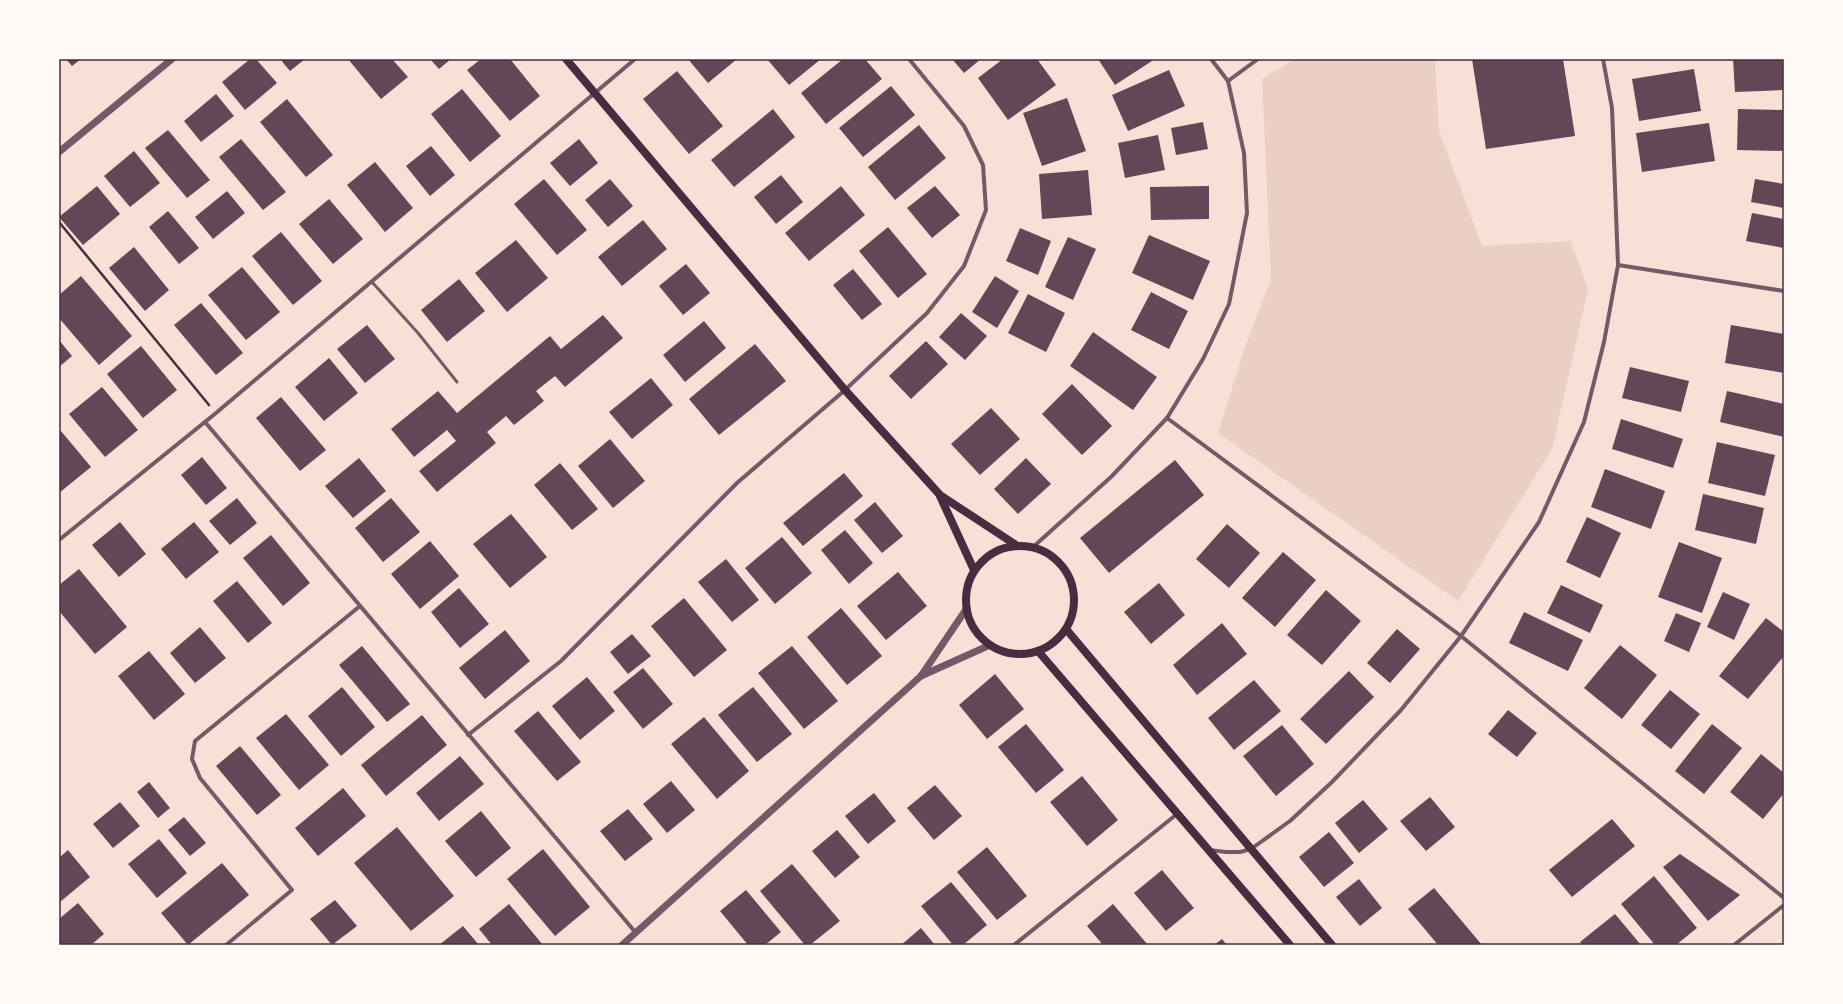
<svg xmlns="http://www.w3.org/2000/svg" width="1843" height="1004" viewBox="0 0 1843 1004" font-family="'Space Grotesk',sans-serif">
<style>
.green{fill:#ebcfc5}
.building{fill:#644757}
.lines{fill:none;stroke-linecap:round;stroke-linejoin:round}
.path{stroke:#4a2c40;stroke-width:2.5}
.service{stroke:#755966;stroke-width:3}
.minor{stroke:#755966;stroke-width:4}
.tertiary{stroke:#755966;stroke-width:7}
.secondary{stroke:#4a2c40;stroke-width:8}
.neatline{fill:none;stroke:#4a2c40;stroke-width:1.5}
</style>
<rect width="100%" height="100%" fill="#f7e1d7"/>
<polygon class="green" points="1295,59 1435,59 1439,131 1482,246 1571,241 1588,290 1552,449 1458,601 1218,433 1244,350 1271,279 1262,79"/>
<g class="building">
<polygon points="66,59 81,59 72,66"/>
<polygon points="250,59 256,59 277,83 245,110 222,82"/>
<polygon points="280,59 305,59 290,71"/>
<polygon points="348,59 392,59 408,77 381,99"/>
<polygon points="430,59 451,59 439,69"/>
<polygon points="481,59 510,59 540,96 510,121 467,70"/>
<polygon points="688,59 737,59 708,83"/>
<polygon points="767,59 821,59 789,85"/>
<polygon points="843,59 865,59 882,79 826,124 801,93"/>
<polygon points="952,59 981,59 964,73"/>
<polygon points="1003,59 1037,59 1056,85 1008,120 978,78"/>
<polygon points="1098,59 1155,59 1115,85"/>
<polygon points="1472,59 1563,59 1575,136 1486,149"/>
<polygon points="1733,59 1784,59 1784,90 1735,92"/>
<polygon points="1694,69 1701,111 1639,121 1632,79"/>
<polygon points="1169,70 1185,106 1128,131 1112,95"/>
<polygon points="677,71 723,126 689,154 643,99"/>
<polygon points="891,86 915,115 863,157 839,128"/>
<polygon points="462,89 501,136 470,162 431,114"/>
<polygon points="216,94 234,116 201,142 184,121"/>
<polygon points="1067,98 1086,151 1042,166 1023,113"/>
<polygon points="287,99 333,155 306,177 260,122"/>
<polygon points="773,109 795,137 734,187 711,160"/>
<polygon points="1738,109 1784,110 1784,151 1737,150"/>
<polygon points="1203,122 1208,149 1176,155 1171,128"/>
<polygon points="1709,123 1715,161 1642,172 1636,133"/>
<polygon points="919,125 946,158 895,200 868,167"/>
<polygon points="168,130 210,180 187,198 145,148"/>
<polygon points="1158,135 1165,170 1125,178 1118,143"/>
<polygon points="241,139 286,192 263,210 219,157"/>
<polygon points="579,139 598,163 570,186 550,163"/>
<polygon points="431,146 455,175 430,196 406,166"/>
<polygon points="134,151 160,183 130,207 104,176"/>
<polygon points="375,162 413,208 385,232 347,185"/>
<polygon points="1088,170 1092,215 1042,219 1039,174"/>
<polygon points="781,175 803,202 776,224 754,197"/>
<polygon points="544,179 587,230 557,255 514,204"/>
<polygon points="610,179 633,206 608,227 585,200"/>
<polygon points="1755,179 1784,184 1784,208 1751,202"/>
<polygon points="97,186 120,214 83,245 59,217"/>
<polygon points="841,186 865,215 809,261 785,233"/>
<polygon points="935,186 960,215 932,238 907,208"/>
<polygon points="1209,186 1209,219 1151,220 1150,187"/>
<polygon points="227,191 245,213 213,239 195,217"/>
<polygon points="329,199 363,239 333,264 299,224"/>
<polygon points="168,211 199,248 179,264 149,227"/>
<polygon points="1752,213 1784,219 1784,248 1746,241"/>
<polygon points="643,220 667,249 622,286 598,257"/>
<polygon points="888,227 927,274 898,298 859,251"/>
<polygon points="1020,228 1051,241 1038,275 1006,261"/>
<polygon points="281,232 322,281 293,305 252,256"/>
<polygon points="1149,235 1210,261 1193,300 1132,273"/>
<polygon points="1068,237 1096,249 1073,300 1045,287"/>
<polygon points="516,240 548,278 507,312 475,273"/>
<polygon points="134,247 169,290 145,311 109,268"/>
<polygon points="686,264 710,293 683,315 659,286"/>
<polygon points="242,267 280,312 246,340 208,295"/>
<polygon points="853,269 882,304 862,320 833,285"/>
<polygon points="81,276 132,336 99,365 59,318 59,295"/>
<polygon points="995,276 1019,291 997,328 972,312"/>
<polygon points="459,279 485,311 447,342 421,310"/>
<polygon points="1151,292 1188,311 1169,349 1131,330"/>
<polygon points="1028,294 1065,313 1046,352 1008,333"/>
<polygon points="201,303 243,353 216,375 174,325"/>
<polygon points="961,313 987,336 965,360 939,337"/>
<polygon points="603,315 623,338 565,387 555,376 536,391 544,401 514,425 506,416 487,432 496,443 437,492 419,471 456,441 447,430 414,457 391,429 438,391 457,413 550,336 561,349"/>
<polygon points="704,321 726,348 685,382 663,355"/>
<polygon points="367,325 395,359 365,383 337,349"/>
<polygon points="1731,325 1784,334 1784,373 1725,363"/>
<polygon points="1093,332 1157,377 1133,410 1070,366"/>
<polygon points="59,340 72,356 59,367"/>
<polygon points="926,341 948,364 911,399 889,376"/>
<polygon points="755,344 786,381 719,435 689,399"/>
<polygon points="141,346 177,390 143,418 107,374"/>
<polygon points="329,358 358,393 324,421 295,387"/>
<polygon points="1630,367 1689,381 1681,412 1622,398"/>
<polygon points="651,378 673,405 632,439 609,412"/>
<polygon points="1072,384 1112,426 1082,455 1042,414"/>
<polygon points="102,387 138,430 105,457 69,414"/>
<polygon points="1727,391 1784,404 1784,437 1720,422"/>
<polygon points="281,397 326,450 300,471 256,418"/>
<polygon points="991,408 1020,439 980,475 951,444"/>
<polygon points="1621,419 1683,439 1673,468 1612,449"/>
<polygon points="61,431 91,467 59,493 59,433"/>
<polygon points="610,439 645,481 613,508 578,466"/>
<polygon points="1717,442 1775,455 1765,496 1708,483"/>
<polygon points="202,457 227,488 206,505 181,475"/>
<polygon points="359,458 386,491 353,518 325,486"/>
<polygon points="1026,458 1051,484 1018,514 994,489"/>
<polygon points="1175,460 1204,495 1109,573 1080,538"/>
<polygon points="560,463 598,509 572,530 534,485"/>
<polygon points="1605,469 1665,491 1651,529 1591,507"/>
<polygon points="844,473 863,496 803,546 783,523"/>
<polygon points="1703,494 1764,508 1756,544 1695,530"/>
<polygon points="237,498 257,523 230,545 209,521"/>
<polygon points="391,498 420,532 383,562 355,528"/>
<polygon points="875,502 903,536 882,553 854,520"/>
<polygon points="511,514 547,557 510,588 473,544"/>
<polygon points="1587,517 1621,533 1600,578 1566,562"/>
<polygon points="120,522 146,554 119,577 92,545"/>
<polygon points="194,522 219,552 186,579 161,549"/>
<polygon points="1227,524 1260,553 1229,588 1196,559"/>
<polygon points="845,530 873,563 849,584 821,550"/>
<polygon points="271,535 310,583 283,606 243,558"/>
<polygon points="782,537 812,573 775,604 745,568"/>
<polygon points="430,541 459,576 420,609 391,574"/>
<polygon points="1679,542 1722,558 1702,613 1658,597"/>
<polygon points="1283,552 1316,580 1275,627 1242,598"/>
<polygon points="726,559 759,600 732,622 698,582"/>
<polygon points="79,569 127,627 95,654 59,611 59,585"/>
<polygon points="898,572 927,606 886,640 857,606"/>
<polygon points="237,581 272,623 248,643 213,601"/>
<polygon points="1159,583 1185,615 1151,644 1124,612"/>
<polygon points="1561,585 1603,605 1590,633 1547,613"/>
<polygon points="459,588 489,624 460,648 431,612"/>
<polygon points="1326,590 1361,621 1322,665 1287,635"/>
<polygon points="1723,592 1750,604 1734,640 1707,627"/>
<polygon points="684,598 727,650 694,677 651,626"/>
<polygon points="841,608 882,656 847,685 807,637"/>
<polygon points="1524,612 1583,640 1568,671 1509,643"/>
<polygon points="1676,613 1701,623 1689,652 1664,641"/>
<polygon points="1766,618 1784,632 1784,656 1748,699 1719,676"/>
<polygon points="1222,623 1247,654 1197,695 1173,665"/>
<polygon points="200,627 226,658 195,683 170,653"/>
<polygon points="1397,629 1420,649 1390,683 1367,663"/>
<polygon points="505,630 530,661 485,699 459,668"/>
<polygon points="632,634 651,656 628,674 610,652"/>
<polygon points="1620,645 1657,675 1622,719 1584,688"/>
<polygon points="362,646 410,704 387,722 339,665"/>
<polygon points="792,646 838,701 804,729 758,673"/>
<polygon points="149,651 185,694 154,720 118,676"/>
<polygon points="643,668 673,704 643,729 613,692"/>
<polygon points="1349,671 1374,697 1326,744 1300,719"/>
<polygon points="995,674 1024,709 987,739 959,705"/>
<polygon points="587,677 615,711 580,740 552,706"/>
<polygon points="1254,680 1281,711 1234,750 1208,718"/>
<polygon points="342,687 375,727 341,756 308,716"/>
<polygon points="753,687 792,734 757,762 718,715"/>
<polygon points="1670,690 1700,714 1671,749 1641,725"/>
<polygon points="1508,710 1537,733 1517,757 1488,734"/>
<polygon points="538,711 581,762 557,781 514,731"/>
<polygon points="286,714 329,765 299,790 256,738"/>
<polygon points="422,715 447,745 386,796 361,765"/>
<polygon points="704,717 749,771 717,799 671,744"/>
<polygon points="1026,724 1064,770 1036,793 998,747"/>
<polygon points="1712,724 1742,748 1704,794 1675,771"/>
<polygon points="1282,725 1314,764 1276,796 1243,756"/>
<polygon points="240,746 281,795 257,815 216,766"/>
<polygon points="1761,754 1784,773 1784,793 1763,819 1730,792"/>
<polygon points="460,756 484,784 439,821 416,793"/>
<polygon points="1082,776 1118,820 1087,846 1050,802"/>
<polygon points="671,781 695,810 667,833 643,804"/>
<polygon points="149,782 170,808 158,818 137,792"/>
<polygon points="935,785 962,816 934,840 907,808"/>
<polygon points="343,788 366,816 318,856 295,828"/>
<polygon points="874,793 896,821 868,844 845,816"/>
<polygon points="1430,797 1455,827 1426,851 1400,821"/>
<polygon points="1363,800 1388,829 1359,853 1335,823"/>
<polygon points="120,802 140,826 113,848 93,824"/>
<polygon points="628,809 653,839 625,861 600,831"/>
<polygon points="481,811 511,848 476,877 445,841"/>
<polygon points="184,817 206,843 190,856 168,830"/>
<polygon points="1612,819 1635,846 1572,897 1549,870"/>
<polygon points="397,827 454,896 411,931 354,863"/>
<polygon points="837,830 860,857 835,878 812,851"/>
<polygon points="1329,832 1354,863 1324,887 1299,857"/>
<polygon points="159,839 187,873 157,898 128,864"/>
<polygon points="987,847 1027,896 997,920 957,872"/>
<polygon points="543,849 590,907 555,936 507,879"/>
<polygon points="68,850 90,877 60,902 59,858"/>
<polygon points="1680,854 1740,895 1708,921 1663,867"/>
<polygon points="222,863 249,895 188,945 161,913"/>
<polygon points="792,864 840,921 810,945 805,945 760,891"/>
<polygon points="1162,870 1194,908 1166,931 1134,893"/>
<polygon points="1654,876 1697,928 1676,945 1655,945 1621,904"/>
<polygon points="1359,879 1382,908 1360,926 1336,897"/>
<polygon points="951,882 987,925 963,945 953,945 921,906"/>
<polygon points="1434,888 1482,945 1438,945 1408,909"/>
<polygon points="746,890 781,932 765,945 748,945 720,911"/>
<polygon points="335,900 357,926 332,945 310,919"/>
<polygon points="78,903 104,934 91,945 61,945 59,942 59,919"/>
<polygon points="509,904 543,945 492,945 479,929"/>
<polygon points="1113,904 1148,945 1103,945 1087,926"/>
<polygon points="1615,914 1641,945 1582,945 1580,942"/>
<polygon points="463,926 479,945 439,945"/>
<polygon points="921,928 935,945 901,945"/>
<polygon points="1222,939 1227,945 1214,945"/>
</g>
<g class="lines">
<polyline class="path" points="59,222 209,405"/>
<polyline class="service" points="372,282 418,333 457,382"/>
<g class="minor">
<polyline points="1228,81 1258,59"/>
<polyline points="1618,265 1784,291"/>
<polyline points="1167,418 1461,636 1784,898"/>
<polyline points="205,422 636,933"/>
<polyline points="59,540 216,413 635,59"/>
<polyline points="1033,547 1111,477 1167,418 1203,359 1229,304 1247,213 1244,153 1228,81 1211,59"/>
<polyline points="468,735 561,661 737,483 845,390 927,313 964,266 986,210 983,165 964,126 909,59"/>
<polyline points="1209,850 1226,852 1240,852 1251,849 1290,821 1332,782 1401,710 1461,636 1539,522 1584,422 1604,342 1618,265 1612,108 1603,59"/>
<polyline points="226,945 292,890 200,778 192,759 195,741 360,606"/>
<polyline points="1014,945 1177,814"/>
<polyline points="1734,945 1784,905"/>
</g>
<g class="tertiary">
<polyline points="59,152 172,59"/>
<polyline points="921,676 990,645"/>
<polyline points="622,945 921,676 967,608"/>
</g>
<g class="secondary">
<polyline points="566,59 845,390 940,495 1016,545"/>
<polyline points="940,496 974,570"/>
<circle cx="1020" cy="600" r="54"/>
<polyline points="1066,629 1332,945"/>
<polyline points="1038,651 1290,945"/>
</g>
</g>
<rect width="1843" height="1004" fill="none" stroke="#fffaf5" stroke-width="120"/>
<rect x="60" y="60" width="1723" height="884" class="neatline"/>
</svg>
